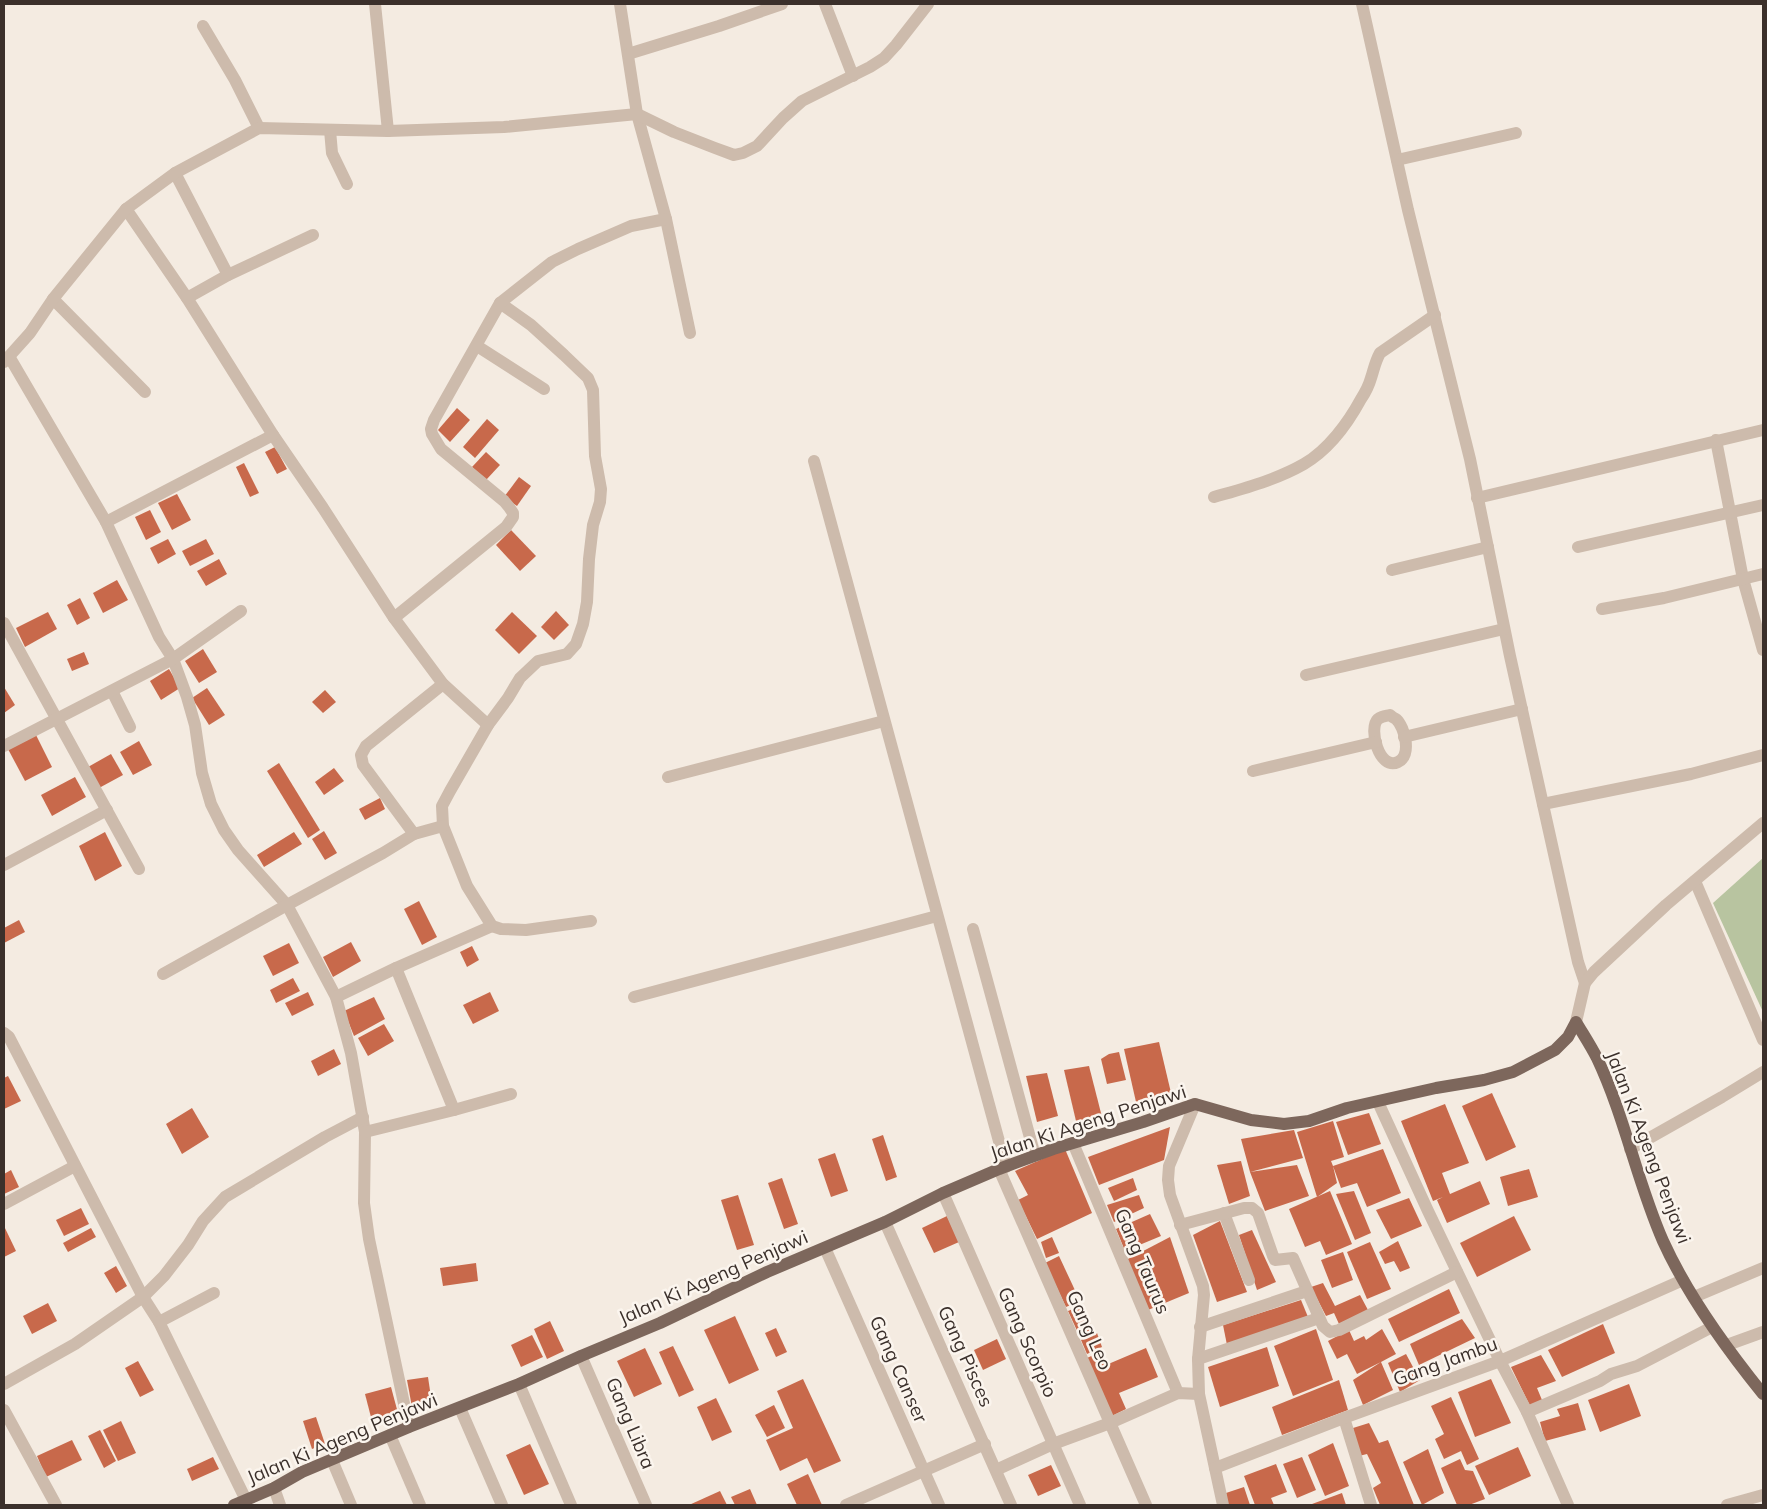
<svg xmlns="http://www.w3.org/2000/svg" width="1767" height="1509" viewBox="0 0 1767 1509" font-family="Mulish,sans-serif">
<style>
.green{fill:#b8c4a0}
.building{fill:#c8694b}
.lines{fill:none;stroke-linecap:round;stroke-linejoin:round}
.minor{stroke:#cdbbac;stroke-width:12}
.major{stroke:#7d675c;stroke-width:12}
.labels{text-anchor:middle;stroke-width:5;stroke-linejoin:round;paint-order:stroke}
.street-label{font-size:19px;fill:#3b302b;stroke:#fbf5ee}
</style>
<rect width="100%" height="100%" fill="#f4ebe1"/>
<polygon class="green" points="1763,858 1763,1012 1713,903"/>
<g class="building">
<polygon points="457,408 470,420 450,442 438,430"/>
<polygon points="487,419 499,430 475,458 463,447"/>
<polygon points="275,447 287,469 277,474 265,452"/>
<polygon points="486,452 500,465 486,480 472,467"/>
<polygon points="244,463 259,493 250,497 236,467"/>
<polygon points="519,477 531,486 517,506 504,497"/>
<polygon points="177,494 191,520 172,530 158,503"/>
<polygon points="150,510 161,532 146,540 135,517"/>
<polygon points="511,530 536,556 520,571 496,545"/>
<polygon points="168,539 176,554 158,564 150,548"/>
<polygon points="206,539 214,554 190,566 182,551"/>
<polygon points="219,559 227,574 206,586 197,571"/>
<polygon points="117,580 128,600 103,613 93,593"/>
<polygon points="80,598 90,618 77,625 67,605"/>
<polygon points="556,611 569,625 554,640 541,627"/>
<polygon points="48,612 57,629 25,647 16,628"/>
<polygon points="512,612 537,636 519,654 495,630"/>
<polygon points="203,649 217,672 199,683 185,661"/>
<polygon points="84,652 89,664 72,671 67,659"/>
<polygon points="169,669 180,688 161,700 150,681"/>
<polygon points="4,687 15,705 4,713"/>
<polygon points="207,688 225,715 209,725 192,698"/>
<polygon points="325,690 336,702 323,713 312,702"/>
<polygon points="36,735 52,767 25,781 8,749"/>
<polygon points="139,741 152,765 133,775 120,752"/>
<polygon points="111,754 123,775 99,788 88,767"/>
<polygon points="279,763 320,830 308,838 267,771"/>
<polygon points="334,768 344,781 324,795 315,782"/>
<polygon points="75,777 86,797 52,816 41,795"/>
<polygon points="380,798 385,809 365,820 359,809"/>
<polygon points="324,831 337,853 325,860 312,839"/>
<polygon points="105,832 122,866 95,881 79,846"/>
<polygon points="294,832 302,844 264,867 257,855"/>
<polygon points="419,901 437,937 422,945 404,909"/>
<polygon points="19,920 25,932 4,943 4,928"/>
<polygon points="351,942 361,961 333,977 323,957"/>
<polygon points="289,943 299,963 273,976 263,956"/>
<polygon points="472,946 479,960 467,967 460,952"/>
<polygon points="293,978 300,991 276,1003 270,990"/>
<polygon points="308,992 314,1005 292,1016 285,1003"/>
<polygon points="490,992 499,1011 473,1024 463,1005"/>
<polygon points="374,997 385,1019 354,1036 344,1011"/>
<polygon points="384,1024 394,1041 368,1056 358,1038"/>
<polygon points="1159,1042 1172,1097 1136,1102 1124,1049"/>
<polygon points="334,1049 341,1064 318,1076 311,1061"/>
<polygon points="1119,1052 1126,1080 1107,1084 1101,1059 1109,1054"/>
<polygon points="1089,1066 1102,1117 1076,1121 1064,1070"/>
<polygon points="1047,1073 1058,1116 1037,1122 1026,1076"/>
<polygon points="8,1076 21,1101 4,1109 4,1078"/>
<polygon points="1492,1093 1516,1147 1486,1161 1462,1106"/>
<polygon points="1445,1104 1469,1163 1442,1173 1450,1194 1480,1181 1490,1204 1447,1223 1437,1200 1443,1197 1433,1201 1401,1121"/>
<polygon points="192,1108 209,1137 182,1154 166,1124"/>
<polygon points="1369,1113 1381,1144 1348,1155 1336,1122"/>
<polygon points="1333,1121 1344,1157 1331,1161 1333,1166 1383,1149 1401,1193 1367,1207 1357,1183 1341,1188 1333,1166 1337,1183 1317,1197 1297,1132"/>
<polygon points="1170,1127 1164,1160 1099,1185 1088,1157"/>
<polygon points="1294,1130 1303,1158 1250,1172 1297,1165 1309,1196 1265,1211 1250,1172 1241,1139"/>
<polygon points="883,1135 897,1177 886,1181 872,1139"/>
<polygon points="1065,1149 1092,1213 1037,1239 1018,1200 1028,1195 1015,1171"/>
<polygon points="835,1153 848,1191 831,1197 818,1159"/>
<polygon points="1241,1161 1250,1196 1229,1204 1217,1165"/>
<polygon points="1529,1169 1538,1197 1508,1206 1500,1177"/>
<polygon points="11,1170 19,1187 4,1194 4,1174"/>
<polygon points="782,1178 798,1224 784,1229 768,1183"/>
<polygon points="1133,1178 1137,1190 1114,1201 1108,1188"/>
<polygon points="1330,1191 1352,1244 1326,1255 1320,1241 1305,1247 1289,1209"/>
<polygon points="1354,1191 1371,1233 1355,1240 1336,1194"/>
<polygon points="738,1195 754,1245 737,1250 721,1200"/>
<polygon points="1139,1195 1144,1208 1114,1222 1107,1205"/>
<polygon points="1409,1198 1422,1226 1391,1239 1376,1210"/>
<polygon points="81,1208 89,1224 64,1236 56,1220"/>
<polygon points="1150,1214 1161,1236 1125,1251 1116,1229"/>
<polygon points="947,1216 959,1242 934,1253 922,1228"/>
<polygon points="1514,1216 1531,1250 1477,1277 1460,1243"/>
<polygon points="1220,1221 1247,1292 1217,1302 1193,1235"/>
<polygon points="4,1226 16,1251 4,1257"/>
<polygon points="91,1228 96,1237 68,1252 63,1243"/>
<polygon points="1252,1230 1276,1282 1257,1290 1239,1235"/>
<polygon points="1052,1237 1059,1253 1046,1258 1041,1242"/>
<polygon points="1170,1237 1189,1293 1148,1310 1126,1260"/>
<polygon points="1398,1241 1410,1268 1400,1272 1394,1261 1385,1264 1379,1252"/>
<polygon points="1370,1242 1391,1289 1367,1299 1347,1252"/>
<polygon points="1343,1252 1353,1280 1332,1288 1321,1260"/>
<polygon points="1059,1256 1080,1301 1066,1307 1045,1263"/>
<polygon points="476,1263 478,1281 443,1286 440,1268"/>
<polygon points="116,1266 127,1286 116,1293 104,1273"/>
<polygon points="1323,1283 1335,1306 1360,1295 1368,1310 1339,1324 1334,1313 1326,1316 1311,1287"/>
<polygon points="1449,1289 1460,1313 1399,1342 1388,1319"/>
<polygon points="1301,1300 1308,1317 1227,1345 1223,1325"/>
<polygon points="48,1303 57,1321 32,1334 23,1316"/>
<polygon points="1083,1305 1093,1330 1079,1335 1068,1311"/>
<polygon points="735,1316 759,1370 729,1384 704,1330"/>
<polygon points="1462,1319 1475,1338 1419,1365 1410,1344"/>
<polygon points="550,1321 564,1351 547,1359 534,1329"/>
<polygon points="1603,1324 1615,1353 1562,1377 1548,1350"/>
<polygon points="776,1328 787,1352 776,1357 765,1333"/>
<polygon points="1316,1329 1333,1380 1293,1396 1274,1346"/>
<polygon points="1382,1329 1396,1354 1381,1362 1393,1390 1363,1405 1353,1380 1381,1362 1357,1374 1347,1354 1337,1359 1328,1341 1349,1330 1354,1341 1364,1336 1366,1340"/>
<polygon points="1097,1333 1102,1347 1087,1354 1081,1340"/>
<polygon points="532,1335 543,1357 521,1367 511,1345"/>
<polygon points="997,1339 1006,1359 983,1370 974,1350"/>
<polygon points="673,1346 694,1390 679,1397 659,1352"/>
<polygon points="1267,1347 1279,1386 1220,1407 1208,1367"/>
<polygon points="645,1348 662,1384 634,1397 617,1361"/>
<polygon points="1146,1348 1158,1377 1119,1393 1126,1409 1112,1416 1087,1358 1100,1352 1106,1365"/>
<polygon points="1406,1354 1420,1380 1400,1392 1388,1363"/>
<polygon points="1541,1355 1556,1381 1537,1388 1542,1400 1530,1406 1511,1367"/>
<polygon points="138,1361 154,1390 140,1397 125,1368"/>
<polygon points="428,1377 432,1404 412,1407 407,1380"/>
<polygon points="803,1379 841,1461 814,1473 807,1458 780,1471 766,1440 793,1428 777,1391"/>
<polygon points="1491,1379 1511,1423 1475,1437 1458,1392"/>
<polygon points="1339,1380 1348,1410 1282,1435 1272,1407"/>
<polygon points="1629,1384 1641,1416 1600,1432 1588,1400"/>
<polygon points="391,1387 399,1417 373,1425 365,1394"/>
<polygon points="1451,1397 1479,1459 1467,1465 1461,1451 1444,1459 1435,1439 1444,1434 1431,1406"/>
<polygon points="716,1398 732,1432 712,1441 697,1407"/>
<polygon points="1578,1403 1586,1430 1545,1441 1540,1422 1560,1416 1557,1409"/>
<polygon points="774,1405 785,1428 767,1437 755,1415"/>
<polygon points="316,1417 325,1444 312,1449 303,1421"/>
<polygon points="121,1421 136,1453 118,1461 103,1430"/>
<polygon points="1369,1423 1379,1443 1388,1440 1414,1505 1380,1505 1373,1488 1381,1483 1367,1454 1359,1456 1353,1428"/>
<polygon points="100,1430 116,1461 104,1468 88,1436"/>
<polygon points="72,1440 82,1460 46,1477 37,1456"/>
<polygon points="1333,1443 1349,1486 1325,1496 1308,1455"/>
<polygon points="530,1444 549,1484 524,1495 506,1455"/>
<polygon points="1518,1447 1531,1476 1489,1495 1475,1466"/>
<polygon points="1428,1449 1444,1493 1422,1505 1403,1462"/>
<polygon points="213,1457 219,1469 192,1481 187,1469"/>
<polygon points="1302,1457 1316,1490 1297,1498 1283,1464"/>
<polygon points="1460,1459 1465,1470 1473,1471 1485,1499 1469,1505 1457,1505 1441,1468"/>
<polygon points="1276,1464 1287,1492 1271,1498 1274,1505 1255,1505 1244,1476"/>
<polygon points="1051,1465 1061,1486 1038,1496 1028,1475"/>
<polygon points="808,1474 822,1505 797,1505 787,1484"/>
<polygon points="1244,1487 1250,1505 1228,1505 1226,1493"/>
<polygon points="750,1489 757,1505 735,1505 731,1497"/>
<polygon points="720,1491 727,1505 689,1505"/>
<polygon points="1342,1493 1346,1505 1312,1505 1312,1504"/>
</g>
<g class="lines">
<g class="minor">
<polyline points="375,4 388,131"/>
<polyline points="620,4 637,114 666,219 690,333"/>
<polyline points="825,4 853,76"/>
<polyline points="1362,4 1408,210 1470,459 1510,656 1578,962 1585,983"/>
<polyline points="203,26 235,80 259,128"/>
<polyline points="628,54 719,26 782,4"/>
<polyline points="330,130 332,153 347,184"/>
<polyline points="1397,160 1516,133"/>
<polyline points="175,173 228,275"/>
<polyline points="126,209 187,298 273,435 323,508 394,618 443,684 488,725"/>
<polyline points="187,298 228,275 313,235"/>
<polyline points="53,299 145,392"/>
<polyline points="500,303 531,325 564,355 588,378 593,390 595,456 601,489 600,502 593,525 589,559 587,602 583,624 576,644 567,654 538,661 520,678 508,698 488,725 450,791 442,806 443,826 467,886 492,926 501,929 526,930 591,921"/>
<polyline points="477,346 544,389"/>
<polyline points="10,358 106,522 159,637 173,659 187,697 195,725 202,773 211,804 224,830 238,850 287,905 336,997 351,1053 365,1132 364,1203 369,1239 409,1427"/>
<polyline points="4,362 30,333 53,299 126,209 175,173 259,128 388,131 504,127 637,114 674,132 715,148 734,155 743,153 757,146 783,118 802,101 870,67 884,58 896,45 928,4"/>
<polyline points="1716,440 1743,579 1763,650"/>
<polyline points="814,461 1006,1167"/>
<path d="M 1214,497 C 1245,488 1276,480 1304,464 C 1328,450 1348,423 1361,399 C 1365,393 1369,385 1371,378 C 1374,369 1375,362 1380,353 L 1435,315"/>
<polyline points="1477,498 1763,430"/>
<polyline points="106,522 273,435"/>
<polyline points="1578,547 1763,505"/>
<polyline points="1392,570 1488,547"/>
<polyline points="1602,609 1664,598 1763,574"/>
<polyline points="394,618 506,527 513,517 513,513 509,507 504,501 441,449 432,434 431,429 434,420 500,303 552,262 578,249 631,226 666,219"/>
<polyline points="4,623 139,869"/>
<polyline points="1306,675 1504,629"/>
<polyline points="112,691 130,727"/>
<path d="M 1390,715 C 1392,717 1394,718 1396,719 C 1405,727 1412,756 1398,762 C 1379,771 1368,728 1378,719 C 1382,716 1386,716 1390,715 Z"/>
<polyline points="1404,737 1522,709"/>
<polyline points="4,746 173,659 241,611"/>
<polyline points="1253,771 1376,742"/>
<polyline points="668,777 884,721"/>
<polyline points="1543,804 1691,774 1763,755"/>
<polyline points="443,826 414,834 363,765 361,755 366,746 443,684"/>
<polyline points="4,865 107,810"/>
<polyline points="1695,881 1763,1040"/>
<polyline points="973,929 1035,1156"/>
<polyline points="396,968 454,1110"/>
<polyline points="163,974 287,905 383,853 414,834"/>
<polyline points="336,997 396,968 492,926"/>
<polyline points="634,997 937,916"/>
<polyline points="1576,1022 1585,983 1594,972 1666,905 1763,823"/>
<polyline points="4,1033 9,1037 143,1297 159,1322 246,1500"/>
<polyline points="1378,1102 1428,1211 1500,1361 1527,1412 1568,1505"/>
<polyline points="1195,1104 1169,1166 1168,1180 1170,1195 1203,1286 1204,1295 1198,1359 1199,1394 1223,1505"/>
<polyline points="365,1132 454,1110 511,1094"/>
<polyline points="1073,1143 1178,1393"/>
<polyline points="1630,1149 1722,1097 1763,1072"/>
<polyline points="999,1169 1146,1505"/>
<polyline points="943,1193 1080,1505"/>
<polyline points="4,1204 75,1166"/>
<polyline points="1224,1213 1249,1280"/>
<polyline points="885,1222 1011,1505"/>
<polyline points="1180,1225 1244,1208 1252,1208 1258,1213 1273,1256 1275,1260 1293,1258 1323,1326 1330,1332 1339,1330 1457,1272"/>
<polyline points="825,1248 939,1505"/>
<polyline points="1694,1297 1763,1268"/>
<polyline points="159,1322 214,1293"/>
<polyline points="1200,1327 1307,1291"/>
<polyline points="1727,1345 1763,1332"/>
<polyline points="581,1356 646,1505"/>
<polyline points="1198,1359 1319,1318"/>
<polyline points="4,1384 75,1344 143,1297 164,1276 188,1245 203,1221 225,1197 325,1137 363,1117"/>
<polyline points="519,1384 571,1505"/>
<polyline points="460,1408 502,1505"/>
<polyline points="4,1410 56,1505"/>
<polyline points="1527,1412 1600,1381 1611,1374 1637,1366 1712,1327"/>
<polyline points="1344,1418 1371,1505"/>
<polyline points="390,1435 420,1505"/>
<polyline points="332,1460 351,1505"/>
<polyline points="1215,1468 1344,1418 1500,1361 1683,1280"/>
<polyline points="996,1470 1053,1444 1110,1423 1178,1393 1199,1394"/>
<polyline points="274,1488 280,1505"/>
<polyline points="846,1505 985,1444"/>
<polyline points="1727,1505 1763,1495"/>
</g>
<path class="major" d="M 234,1505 L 274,1488 L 302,1472 L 409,1427 L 519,1384 L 581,1356 L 660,1323 L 767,1272 L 885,1222 L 943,1193 L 999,1169 L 1053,1149 L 1143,1122 L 1195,1104 L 1251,1120 L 1284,1124 L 1309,1121 L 1347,1108 L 1436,1088 L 1484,1080 L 1513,1072 L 1555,1050 L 1568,1037 L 1576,1022 C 1583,1034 1591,1046 1597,1058 C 1625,1117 1637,1182 1663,1241 C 1688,1296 1725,1347 1763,1394"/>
</g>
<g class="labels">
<g class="street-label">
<text transform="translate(1088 1122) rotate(-18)" y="7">Jalan Ki Ageng Penjawi</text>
<text transform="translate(1649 1147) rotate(69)" y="7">Jalan Ki Ageng Penjawi</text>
<text transform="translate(1143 1261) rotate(67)" y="7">Gang Taurus</text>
<text transform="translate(713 1277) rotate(-24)" y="7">Jalan Ki Ageng Penjawi</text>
<text transform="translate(1090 1330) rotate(66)" y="7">Gang Leo</text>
<text transform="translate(1028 1342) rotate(66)" y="7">Gang Scorpio</text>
<text transform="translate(966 1356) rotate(66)" y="7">Gang Pisces</text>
<text transform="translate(1445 1361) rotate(-20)" y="7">Gang Jambu</text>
<text transform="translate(899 1369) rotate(66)" y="7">Gang Canser</text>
<text transform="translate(631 1423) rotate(67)" y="7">Gang Libra</text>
<text transform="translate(342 1438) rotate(-23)" y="7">Jalan Ki Ageng Penjawi</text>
</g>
</g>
<rect width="1767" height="1509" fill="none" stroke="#3b302b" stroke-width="10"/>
</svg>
